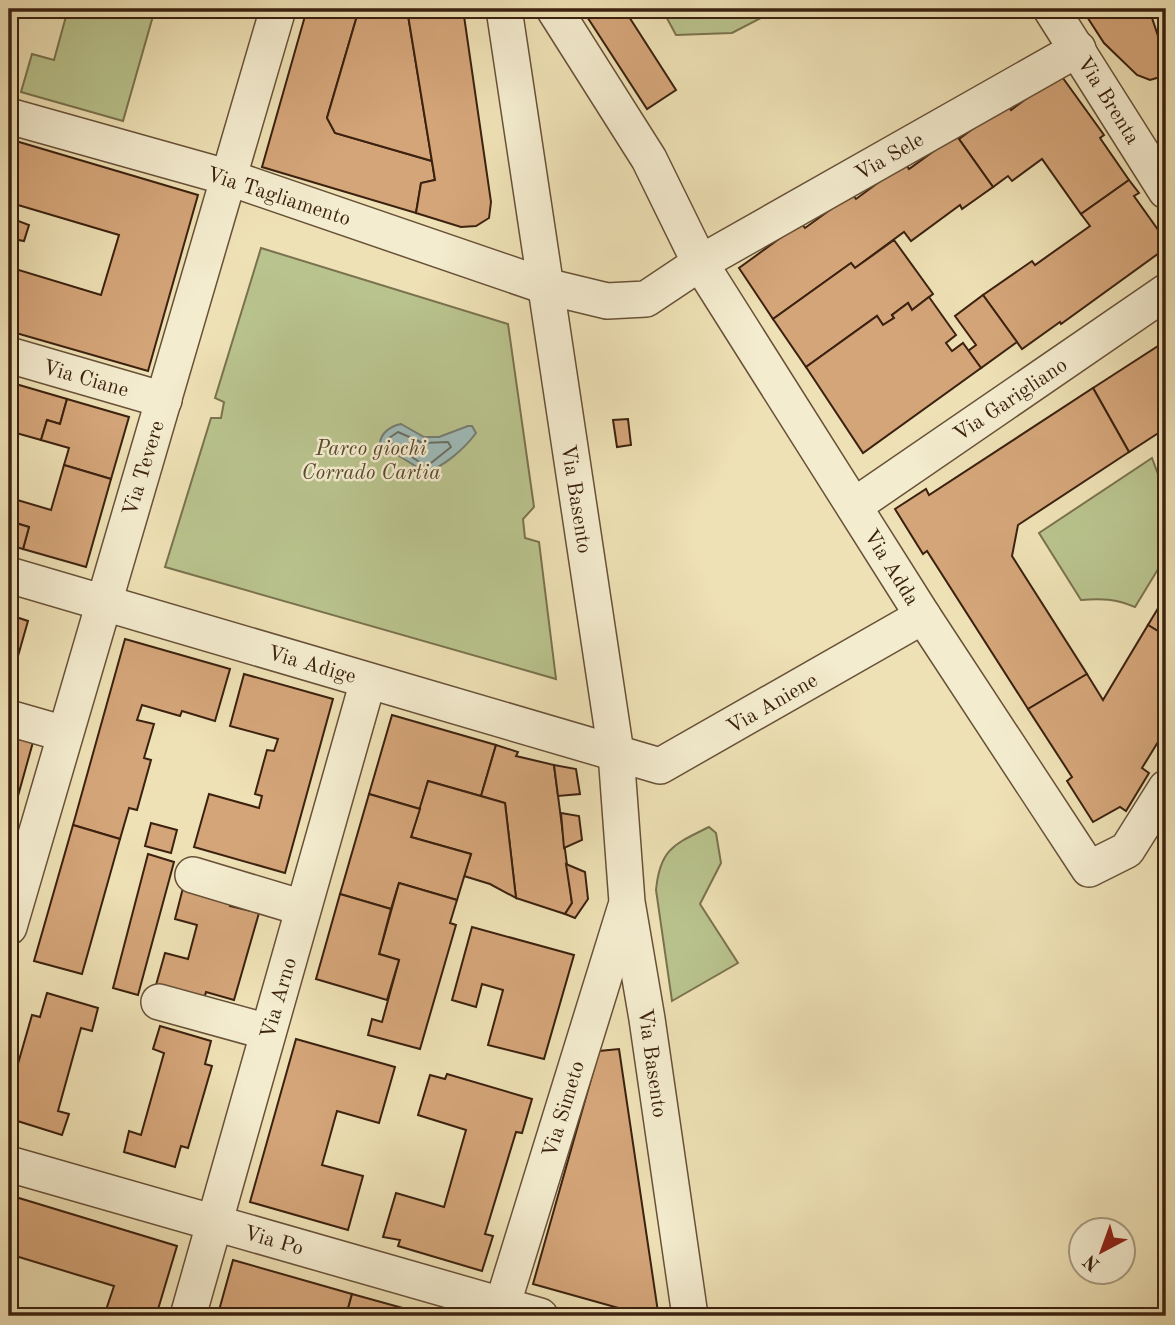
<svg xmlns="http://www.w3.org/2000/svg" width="1175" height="1325" viewBox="0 0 1175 1325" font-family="'Old Standard TT',serif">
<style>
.green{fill:#b9c38d;stroke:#7a724e;stroke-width:2}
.water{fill:#9ebbb8;stroke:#767d74;stroke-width:2}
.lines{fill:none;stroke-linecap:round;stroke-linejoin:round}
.shore{stroke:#6c6e64;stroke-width:2}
.building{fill:#d4a579;stroke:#3b210f;stroke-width:2}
.minor-casing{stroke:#685138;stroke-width:38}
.minor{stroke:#f4eccf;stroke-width:35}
.labels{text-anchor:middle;stroke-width:5;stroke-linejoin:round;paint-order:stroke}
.street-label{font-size:21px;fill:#3b210f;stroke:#f4eccf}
.park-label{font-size:21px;font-style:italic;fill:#5a4a2e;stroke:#f4eccf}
</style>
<rect width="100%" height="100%" fill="#eee1b5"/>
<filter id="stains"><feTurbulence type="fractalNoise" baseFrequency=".00286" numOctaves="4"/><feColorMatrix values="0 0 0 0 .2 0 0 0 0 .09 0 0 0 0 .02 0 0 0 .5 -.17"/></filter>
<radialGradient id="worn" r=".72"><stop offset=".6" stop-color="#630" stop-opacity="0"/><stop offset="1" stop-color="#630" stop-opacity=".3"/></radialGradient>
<g class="green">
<polygon points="68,9 155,9 123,121 21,92 32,54 54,60"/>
<polygon points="662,9 778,9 732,33 676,35"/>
<polygon points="261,248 508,324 534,507 523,519 525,538 539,542 556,679 165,567 211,418 221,418 224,402 215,398"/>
<path d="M 1152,458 L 1166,496 L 1166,556 L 1135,607 C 1116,599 1102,598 1081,600 L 1039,533 Z"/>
<path d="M 709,827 L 716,833 L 721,863 L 700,904 L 738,963 L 672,1001 L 656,890 C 660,848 675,844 709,827 Z"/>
</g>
<path class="water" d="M 401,424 L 424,437 L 439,437 L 468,426 L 472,426 L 476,433 C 465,448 443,468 425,472 L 380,444 C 380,433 391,426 401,424 Z"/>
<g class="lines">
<polygon class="shore" points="398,432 423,443 448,442 451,447 431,463 424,465 389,442 389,438"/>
</g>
<g class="building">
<polygon points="307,9 359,9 327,118 335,133 432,161 435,180 421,183 416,213 262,167"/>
<polygon points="359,9 407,9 432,161 335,133 327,118"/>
<polygon points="407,9 463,9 491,202 489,218 476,226 461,227 416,213 421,183 435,180"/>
<polygon points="582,9 624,9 676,90 647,109"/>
<polygon points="1082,9 1149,9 1166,60 1166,71 1160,77 1150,80 1137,75 1104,43"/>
<polygon points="1060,74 1104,135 1100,138 1129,180 1081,214 1042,159 1012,181 1008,176 993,187 959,139 1007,104 1011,110"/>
<polygon points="956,135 993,187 962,209 960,205 911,241 904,232 855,268 851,263 773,319 739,268 801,223 805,228 852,194 856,199 905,163 909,169"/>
<polygon points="9,139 198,195 148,371 9,331 9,267 101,295 119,235 18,205 13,219 29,225 24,241 18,240 16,248 9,246"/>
<polygon points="1129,180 1139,193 1134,196 1166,241 1166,248 1061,324 1060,322 1022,349 983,295 1032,261 1035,265 1090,226 1081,214"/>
<polygon points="894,240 933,294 912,310 908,303 892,315 894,318 883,325 877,316 806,367 773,319 851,263 855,268"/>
<polygon points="983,295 1017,342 981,368 968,351 976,345 955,316"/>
<polygon points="929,297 956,335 946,343 952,351 963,343 981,368 863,453 806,367 877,316 883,325 894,318 892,315 908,303 912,310"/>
<polygon points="1166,332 1166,449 1160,432 1129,452 1093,388 1161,344 1159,337"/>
<polygon points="9,382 67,399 60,424 47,420 41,440 9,431"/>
<polygon points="1093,388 1129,452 1018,525 1012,556 1087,674 1028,709 927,551 923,554 895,509 926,489 929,495"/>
<polygon points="67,399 129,417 111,479 64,465 69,448 41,440 47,420 60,424"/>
<polygon points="628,419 631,445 617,447 613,420"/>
<polygon points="64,465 111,479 86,567 23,549 29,527 9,521 14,499 51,510"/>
<polygon points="9,521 29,527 23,549 9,545"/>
<polygon points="1166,595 1166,636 1148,625"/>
<polygon points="9,607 12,608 10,615 28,621 16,663 9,661"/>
<polygon points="1148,625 1166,636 1166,729 1142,768 1149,773 1126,811 1120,807 1093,822 1067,781 1072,777 1028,709 1087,674 1103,700"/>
<polygon points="125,639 230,669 215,721 182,711 180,716 142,705 137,720 154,724 144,758 151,760 137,810 129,808 120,839 73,825"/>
<polygon points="244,674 333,699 285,873 194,847 209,794 259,808 262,796 255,794 267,750 274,751 278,739 230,726"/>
<polygon points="392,715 496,745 481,796 428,781 420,809 369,794"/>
<polygon points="9,727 35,735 9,828"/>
<polygon points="496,745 518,752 516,756 554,765 572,903 565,914 516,898 505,803 481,796"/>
<polygon points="554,765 576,769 580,794 558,796"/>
<polygon points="428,781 505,803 516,898 490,884 464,876 471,854 411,837"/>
<polygon points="369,794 420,809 411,837 471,854 457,900 399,883 391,909 340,894"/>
<polygon points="561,813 579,816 582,840 564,848"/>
<polygon points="151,823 177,830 171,853 145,846"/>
<polygon points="73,825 120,839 82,974 34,961"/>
<polygon points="148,854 174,862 138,995 113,988"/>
<polygon points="566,864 585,872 588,899 575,918 565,914 572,903"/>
<polygon points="399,883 457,900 450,923 456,925 420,1049 368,1035 372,1019 382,1022 399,960 379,954"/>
<polygon points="184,884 232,898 230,906 259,913 234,1000 206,992 204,999 156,985 165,953 188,959 197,925 175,919"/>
<polygon points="340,894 391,909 379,954 399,960 387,1000 316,979"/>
<polygon points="472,927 574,955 544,1059 488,1045 503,990 482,984 476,1007 452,1000"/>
<polygon points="47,993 98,1008 92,1031 81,1028 58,1111 69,1114 62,1135 11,1119 17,1098 9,1095 32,1015 40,1017"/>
<polygon points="160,1026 211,1041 205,1064 212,1066 188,1148 181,1146 175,1167 124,1152 129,1131 141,1135 164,1053 153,1049"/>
<polygon points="296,1039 395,1067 379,1123 337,1111 322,1165 363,1176 348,1230 250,1202"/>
<polygon points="619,1049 658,1312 655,1316 647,1316 533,1284 599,1051"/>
<polygon points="447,1074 532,1099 522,1133 516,1132 485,1234 493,1236 482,1271 398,1246 400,1240 383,1237 396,1193 444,1207 466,1130 418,1115 430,1075 445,1079"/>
<polygon points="9,1195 177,1246 156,1316 104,1316 114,1286 9,1254"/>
<polygon points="233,1260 352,1294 346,1316 218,1314"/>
<polygon points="352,1294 399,1307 430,1316 346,1316"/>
</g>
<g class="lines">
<g class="minor-casing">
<g id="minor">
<polyline points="504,9 616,753 627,902 647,1019 690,1316"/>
<polyline points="554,9 649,159 700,263 923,616 1089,869 1127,850 1166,788"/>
<polyline points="1051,9 1166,191"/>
<polyline points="9,116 230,178 545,286 607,301 646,299 700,263 1078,49"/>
<polyline points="9,355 164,400"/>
<polyline points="854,506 1166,292"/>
<polyline points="9,575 660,766 923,616"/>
<polyline points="9,718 65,734"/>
<polyline points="193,875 303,908"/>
<polyline points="9,927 278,9"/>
<polyline points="159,1002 268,1032"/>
<polyline points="9,1164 540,1316"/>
<polyline points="188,1316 368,681"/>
<polyline points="499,1316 625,909"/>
</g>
</g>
<use href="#minor" class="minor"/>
</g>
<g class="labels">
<g class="street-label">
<text transform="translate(1109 100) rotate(58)" y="7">Via Brenta</text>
<text transform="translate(889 156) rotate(-30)" y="7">Via Sele</text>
<text transform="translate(279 196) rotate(18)" y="7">Via Tagliamento</text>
<text transform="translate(86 378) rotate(16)" y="7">Via Ciane</text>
<text transform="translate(1010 399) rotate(-34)" y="7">Via Garigliano</text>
<text transform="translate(143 468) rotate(-73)" y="7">Via Tevere</text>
<text transform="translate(577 499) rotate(81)" y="7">Via Basento</text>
<text transform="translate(892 567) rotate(58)" y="7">Via Adda</text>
<text transform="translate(312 664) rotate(16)" y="7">Via Adige</text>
<text transform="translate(772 703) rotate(-30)" y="7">Via Aniene</text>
<text transform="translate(278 998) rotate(-74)" y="7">Via Arno</text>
<text transform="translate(653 1063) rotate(82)" y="7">Via Basento</text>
<text transform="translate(563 1109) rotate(-73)" y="7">Via Simeto</text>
<text transform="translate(274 1240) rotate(16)" y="7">Via Po</text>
</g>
<g class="park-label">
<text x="371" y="455">Parco giochi<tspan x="371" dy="24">Corrado Cartia</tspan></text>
</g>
</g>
<rect width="1175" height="1325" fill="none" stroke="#eee1b5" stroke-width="35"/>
<rect x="10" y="10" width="1154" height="1304" fill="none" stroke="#3b210f" stroke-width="3.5"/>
<rect x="18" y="18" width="1140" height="1290" fill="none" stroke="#3b210f" stroke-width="2"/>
<g transform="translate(1102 1251) rotate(221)"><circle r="33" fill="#f4eccf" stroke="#aa9b82" stroke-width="2"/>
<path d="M0-5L12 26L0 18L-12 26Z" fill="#8f2418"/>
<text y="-10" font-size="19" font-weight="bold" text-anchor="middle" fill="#3b210f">N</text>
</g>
<rect width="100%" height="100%" filter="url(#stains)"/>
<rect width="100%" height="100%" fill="url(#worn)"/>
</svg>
